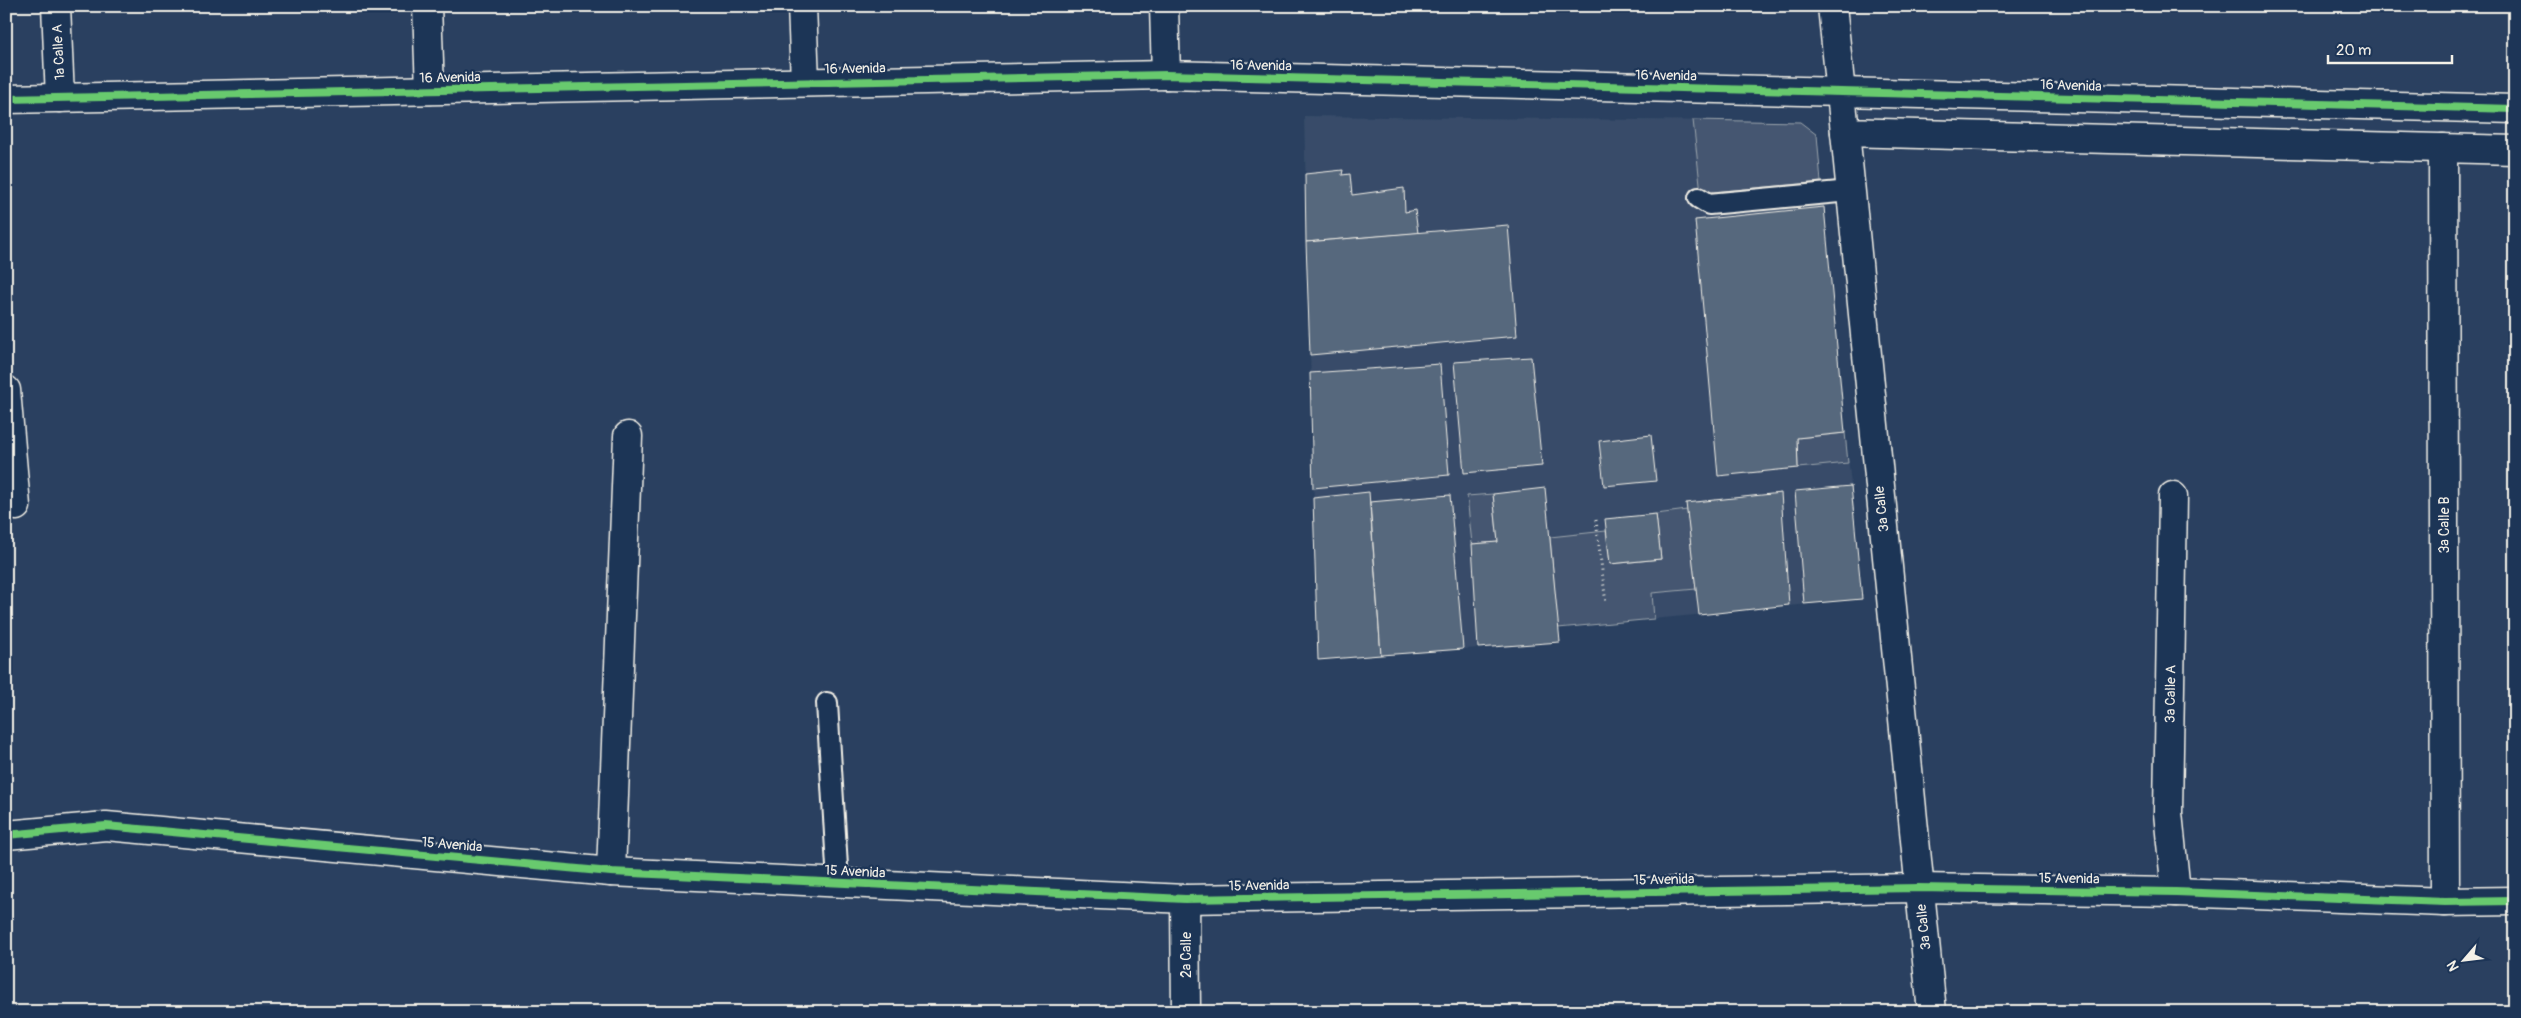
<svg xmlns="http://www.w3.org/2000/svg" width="2521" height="1018" viewBox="0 0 2521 1018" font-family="Pangolin,sans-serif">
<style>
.built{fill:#374c69}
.green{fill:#445771;stroke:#9ca4ac}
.building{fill:#56677d;stroke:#f4f1e8}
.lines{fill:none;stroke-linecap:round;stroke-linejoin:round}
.service-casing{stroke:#f4f1e8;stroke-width:24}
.minor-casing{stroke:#f4f1e8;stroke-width:31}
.tertiary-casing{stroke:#f4f1e8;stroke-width:31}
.path{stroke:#f4f1e8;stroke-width:3;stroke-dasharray:1 4;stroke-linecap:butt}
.service{stroke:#1d3557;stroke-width:20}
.minor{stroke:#1d3557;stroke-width:28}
.tertiary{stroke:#1d3557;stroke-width:28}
.cycleway-casing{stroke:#1d3557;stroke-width:11}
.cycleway{stroke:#67ca6e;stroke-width:8}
.labels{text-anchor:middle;stroke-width:4.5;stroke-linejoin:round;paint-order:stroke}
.street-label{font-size:14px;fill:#f4f1e8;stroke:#1d3557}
</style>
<rect width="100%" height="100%" fill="#2a4060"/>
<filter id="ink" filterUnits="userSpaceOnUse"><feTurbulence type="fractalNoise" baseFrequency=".02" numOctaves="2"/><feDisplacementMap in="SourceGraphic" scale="10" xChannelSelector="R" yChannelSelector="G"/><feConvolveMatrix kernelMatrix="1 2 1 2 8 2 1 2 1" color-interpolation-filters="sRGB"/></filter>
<g filter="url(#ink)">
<polygon class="built" points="1304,116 1800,122 1817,135 1862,599 1559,628 1560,642 1318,660"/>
<g class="green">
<polygon points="1693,120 1800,122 1817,135 1821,182 1701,193"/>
<polygon points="1845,433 1848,463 1798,468 1797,438"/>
<polygon points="1493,494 1498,542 1472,544 1467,496"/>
<polygon points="1687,510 1696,589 1652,593 1654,619 1558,628 1550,537 1606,531 1610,564 1661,559 1656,514"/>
</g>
<g class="building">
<polygon points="1343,170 1342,175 1350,174 1352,195 1404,188 1405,212 1415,210 1418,233 1306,242 1305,174"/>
<polygon points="1824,207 1845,433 1797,438 1798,468 1718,476 1695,220"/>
<polygon points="1508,225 1517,336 1310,355 1306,242"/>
<polygon points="1531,357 1542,466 1464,473 1454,362"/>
<polygon points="1440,364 1449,475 1313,488 1310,373"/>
<polygon points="1651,435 1656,481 1604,486 1599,441"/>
<polygon points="1851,486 1862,599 1804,604 1795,491"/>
<polygon points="1545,488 1560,642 1478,648 1472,544 1498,542 1493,494"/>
<polygon points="1369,492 1381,655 1318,660 1313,498"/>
<polygon points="1781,493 1789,605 1699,615 1686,503"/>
<polygon points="1450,495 1463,649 1381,655 1370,502"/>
<polygon points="1656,514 1661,559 1610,564 1605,519"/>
</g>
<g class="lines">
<g class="service-casing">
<g id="service">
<polyline points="1699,198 1709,204 1850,191"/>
<polyline points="827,703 838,883"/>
</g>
</g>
<g class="minor-casing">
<g id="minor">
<polyline points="56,6 60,98"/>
<polyline points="427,6 430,90"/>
<polyline points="802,6 805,81"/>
<polyline points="6,99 1166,75"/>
<polyline points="1845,132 1932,1012"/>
<polyline points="2443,148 2445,902"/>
<polyline points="6,390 16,506"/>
<polyline points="2173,496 2168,813 2176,892"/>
<polyline points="611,872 628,436"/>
<polyline points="1185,899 1186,1012"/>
</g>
</g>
<g class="tertiary-casing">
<g id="tertiary">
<polyline points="1164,6 1166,75 2515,109"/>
<polyline points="1832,6 1845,132 2515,150"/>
<polyline points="6,835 106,826 611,872 1185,899 1918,888 2176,892 2445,902 2515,901"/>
</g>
</g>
<polyline class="path" points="1596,520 1606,604"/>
<use href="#service" class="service"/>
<use href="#minor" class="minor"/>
<use href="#tertiary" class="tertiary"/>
<g class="cycleway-casing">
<g id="cycleway">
<polyline points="6,99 1166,75 2515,109"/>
<polyline points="6,835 106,826 611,872 1185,899 1918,888 2176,892 2445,902 2515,901"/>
</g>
</g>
<use href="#cycleway" class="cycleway"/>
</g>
</g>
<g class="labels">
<g class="street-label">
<text transform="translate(58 52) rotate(-93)" y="5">1a Calle A</text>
<text transform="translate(1261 65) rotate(1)" y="5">16 Avenida</text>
<text transform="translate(855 68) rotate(-1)" y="5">16 Avenida</text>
<text transform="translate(1666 75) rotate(1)" y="5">16 Avenida</text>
<text transform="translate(450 77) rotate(-1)" y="5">16 Avenida</text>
<text transform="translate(2071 85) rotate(2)" y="5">16 Avenida</text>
<text transform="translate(1881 509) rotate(-96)" y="5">3a Calle</text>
<text transform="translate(2444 525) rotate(-90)" y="5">3a Calle B</text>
<text transform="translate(2170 694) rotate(-89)" y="5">3a Calle A</text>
<text transform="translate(452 844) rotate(5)" y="5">15 Avenida</text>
<text transform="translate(855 871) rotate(3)" y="5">15 Avenida</text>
<text transform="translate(2069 878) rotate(1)" y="5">15 Avenida</text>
<text transform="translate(1664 879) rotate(-1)" y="5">15 Avenida</text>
<text transform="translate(1259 885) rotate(-1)" y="5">15 Avenida</text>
<text transform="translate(1923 927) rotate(-96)" y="5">3a Calle</text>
<text transform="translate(1186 955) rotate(-90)" y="5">2a Calle</text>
</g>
</g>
<rect width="2521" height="1018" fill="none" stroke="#1d3557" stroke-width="25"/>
<rect x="12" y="12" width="2496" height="993" fill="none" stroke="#f4f1e8" stroke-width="2" filter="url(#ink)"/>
<g transform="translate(2464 960) rotate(242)" stroke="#1d3557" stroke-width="4" paint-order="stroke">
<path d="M0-4L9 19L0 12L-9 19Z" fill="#f4f1e8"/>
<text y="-8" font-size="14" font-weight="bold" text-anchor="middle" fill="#f4f1e8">N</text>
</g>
<path d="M2328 55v8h124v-8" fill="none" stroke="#f4f1e8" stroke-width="2.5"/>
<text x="2336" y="55" font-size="15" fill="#f4f1e8" stroke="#1d3557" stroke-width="4" paint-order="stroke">20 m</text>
</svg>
